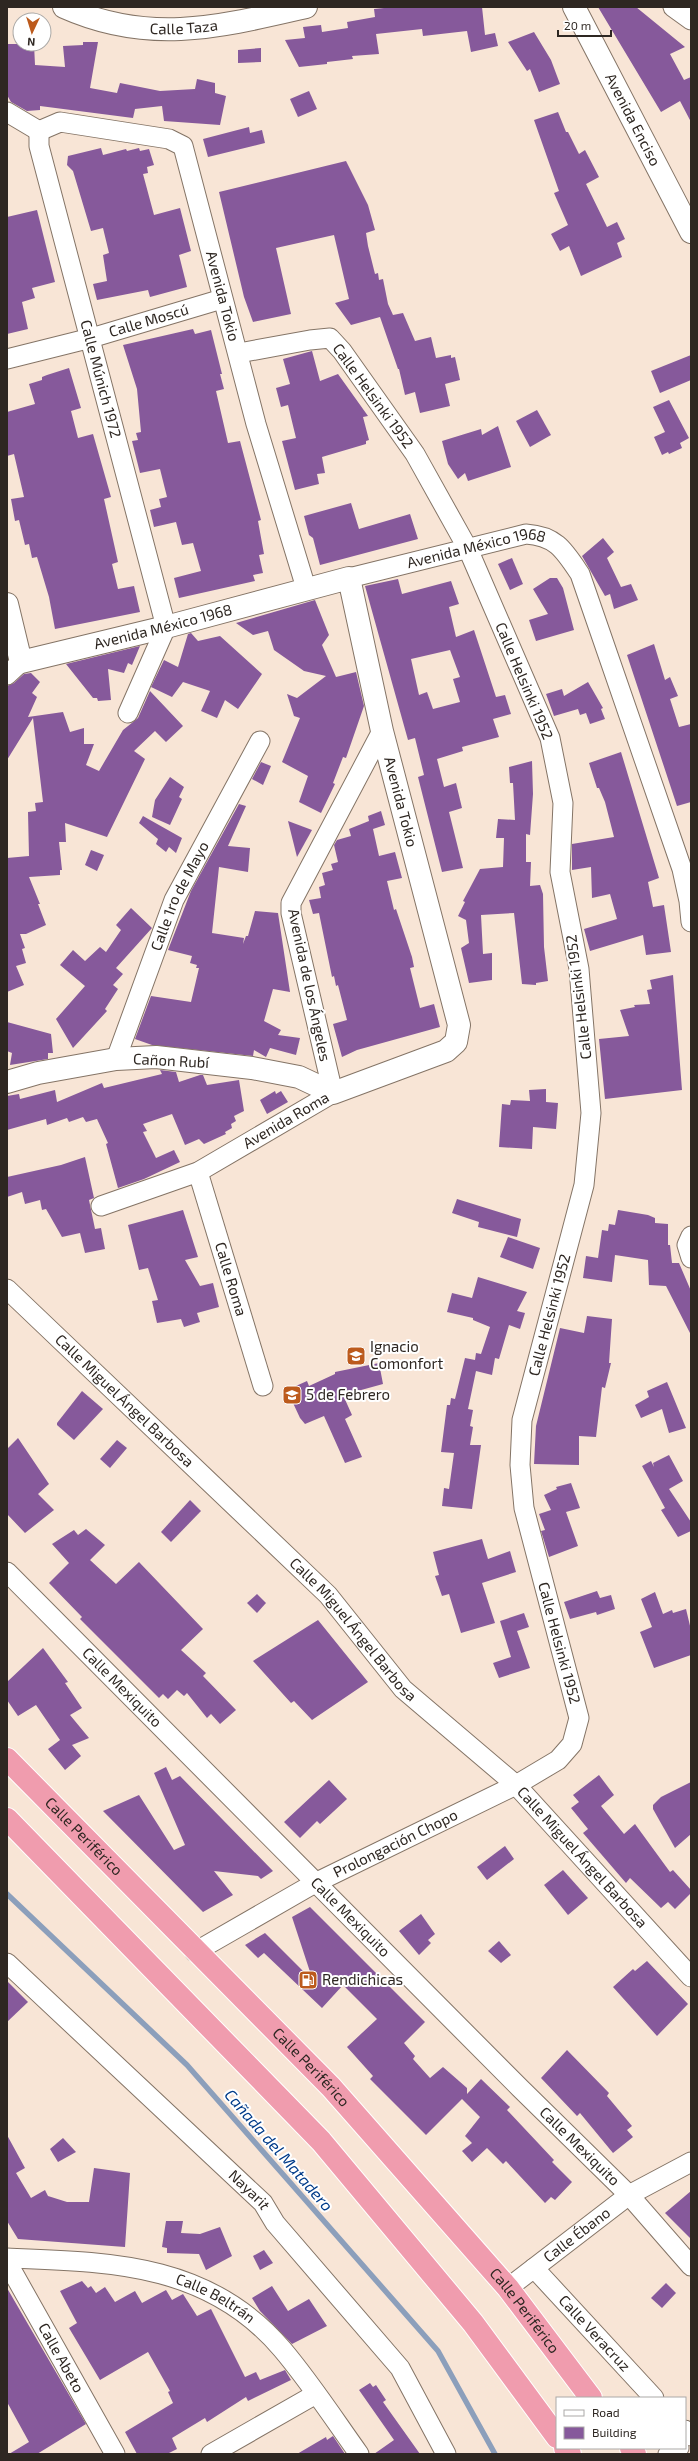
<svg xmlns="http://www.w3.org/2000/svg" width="698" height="2461" viewBox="0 0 698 2461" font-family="'Exo 2',sans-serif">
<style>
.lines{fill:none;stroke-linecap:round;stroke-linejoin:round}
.stream{stroke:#8c9fbb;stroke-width:5.5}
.building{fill:#86599b;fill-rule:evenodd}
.street-casing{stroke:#847466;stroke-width:21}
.secondary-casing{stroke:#847466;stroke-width:24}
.highway-casing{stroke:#fff;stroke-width:24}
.street{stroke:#fff;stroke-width:19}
.secondary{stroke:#fff;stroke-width:22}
.highway{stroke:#f09cae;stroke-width:22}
.labels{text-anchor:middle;stroke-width:4;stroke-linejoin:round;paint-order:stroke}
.street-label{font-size:15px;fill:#2e2722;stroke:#fff}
.poi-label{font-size:15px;fill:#2e2722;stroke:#fff;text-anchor:start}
.water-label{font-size:16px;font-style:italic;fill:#003b89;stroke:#fff}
</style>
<rect width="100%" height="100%" fill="#f8e5d6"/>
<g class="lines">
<polyline class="stream" points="7,1894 187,2065 438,2351 495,2454"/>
</g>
<g class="building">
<polygon points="394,7 482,7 485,35 495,33 498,46 471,52 467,31 423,36 422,29 376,34 379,54 352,56 353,59 327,62 327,64 299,67 285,40 305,38 303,27 321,25 322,32 348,28 347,22 375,17 374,9"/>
<polygon points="598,7 636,7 685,47 670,54 684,80 691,77 691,122 680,101 661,112"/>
<polygon points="534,32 551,60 560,84 539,92 530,69 527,71 508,42"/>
<polygon points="83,42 98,42 90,88 117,93 120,83 160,91 195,89 197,79 215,83 215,93 226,96 220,125 164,121 162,106 135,109 133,118 40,106 40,110 27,111 11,102 7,95 7,44 34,44 35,65 65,67 63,46 83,45"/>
<polygon points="261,48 261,62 238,63 238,50"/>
<polygon points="309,91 317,109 298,117 290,99"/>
<polygon points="558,112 566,132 568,132 579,154 585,150 599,177 586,184 607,227 617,222 625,239 617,243 622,257 581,276 569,246 560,251 551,234 568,225 554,193 559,191 534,120"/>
<polygon points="249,127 250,133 262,130 265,143 208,157 203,139"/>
<polygon points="101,148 103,155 126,149 127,151 139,148 140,151 149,149 154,165 147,167 148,173 143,174 154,215 180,208 191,251 179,255 187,287 150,297 148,290 97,300 93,284 107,281 103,255 109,253 103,228 91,231 73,171 67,165 68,156"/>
<polygon points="346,161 368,205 375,230 366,233 368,246 375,274 378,273 379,280 383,279 388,304 393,315 403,313 415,341 431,337 436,358 451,355 451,358 455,357 460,380 445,384 450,406 420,413 415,392 405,395 399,369 398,369 380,317 351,325 335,303 349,299 334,235 276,248 291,314 253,322 244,297 219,192"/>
<polygon points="37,210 55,282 32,288 35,298 22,302 28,329 7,334 7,217"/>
<polygon points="193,329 195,334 211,330 222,374 220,374 224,389 216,391 228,443 240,441 261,520 258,521 264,554 259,555 263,573 253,575 255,581 179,598 174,578 201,571 193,543 182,545 176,522 154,527 150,510 161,507 159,499 167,497 160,469 140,473 132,441 138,440 136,433 141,432 137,389 123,345"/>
<polygon points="312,351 320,381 338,374 368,416 363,417 369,440 366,441 366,444 322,457 325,473 317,474 319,484 295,490 282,441 296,438 288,405 281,407 276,388 290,384 283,359"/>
<polygon points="691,355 691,380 660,393 651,371"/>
<polygon points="69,368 81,408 71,411 78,438 93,434 111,497 104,499 118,562 112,564 118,589 134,586 140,612 55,629 49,597 37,557 32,558 29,544 25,545 19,520 15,521 11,499 24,497 14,454 7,456 7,412 35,404 29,384 42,380 42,377 47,375"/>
<polygon points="669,400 689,438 680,443 682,448 669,454 668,452 662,455 654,437 665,432 653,407"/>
<polygon points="537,410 551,435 530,447 516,421"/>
<polygon points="498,426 511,467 468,481 465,473 458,479 448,464 442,441 481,429 482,435"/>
<polygon points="351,503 359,529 410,514 418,539 320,565 313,538 309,535 304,516"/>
<polygon points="603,538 614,552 607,558 621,587 631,584 638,600 614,609 610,594 605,596 582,556"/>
<polygon points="512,558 523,584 510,590 498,564"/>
<polygon points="550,578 557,578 563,588 574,630 536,641 529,620 548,614 533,589"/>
<path d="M 398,579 L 402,594 L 451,581 L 459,604 L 449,607 L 456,637 L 474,630 L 496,697 L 505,695 L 511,714 L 493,719 L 499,737 L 462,747 L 463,751 L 437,759 L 444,787 L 456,783 L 462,808 L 449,812 L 463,868 L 442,872 L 418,777 L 424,775 L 415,738 L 408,740 L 365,586 ZM 450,650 L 460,677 L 453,679 L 460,702 L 433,709 L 427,692 L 419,695 L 411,659 Z"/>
<polygon points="315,600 329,635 322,645 336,677 356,672 364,706 346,758 343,757 333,783 335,784 321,813 299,802 308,776 282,762 300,718 294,716 287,694 297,698 326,676 304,671 274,650 268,631 253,635 236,623"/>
<polygon points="191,633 198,641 220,636 262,674 238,709 225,700 217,718 201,711 210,691 183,682 172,697 151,687 164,660 178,667 188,634"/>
<polygon points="654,644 665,680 670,677 678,696 670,699 679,727 691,724 691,802 677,806 627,655"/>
<polygon points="140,646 132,665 128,663 124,673 108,669 111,700 98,701 97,698 93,698 66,664"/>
<polygon points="31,673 40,682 32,693 37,697 28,717 63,712 70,732 84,728 84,744 94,744 86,765 99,771 123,730 138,718 150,691 183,726 166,742 155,731 134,751 145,759 107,837 65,823 66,842 59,842 62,870 60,870 60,875 29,877 40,904 38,904 46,925 26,934 20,934 25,948 22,949 26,963 16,966 24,985 7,992 7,858 29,856 28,812 36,811 35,803 43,802 33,718 7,760 7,686 14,683 24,674"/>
<polygon points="588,682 603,708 601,709 605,719 590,724 586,713 580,715 578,709 554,716 546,694 562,689 564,696"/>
<polygon points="621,752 659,878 648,882 653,907 664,905 671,952 646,955 643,935 590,951 584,929 617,919 610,894 592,898 591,867 572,870 572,844 614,837 605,802 599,788 597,788 589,763"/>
<polygon points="532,761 533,794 530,835 526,834 526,862 531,862 530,886 540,885 543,894 544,947 548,981 536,983 536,985 522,984 514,913 481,915 483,954 492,953 492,980 469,983 461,948 469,943 466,920 458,916 465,902 463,901 480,869 503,867 504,838 496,838 498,819 515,820 513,783 510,783 509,767"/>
<polygon points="261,762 271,766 263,785 252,779"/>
<polygon points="170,777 184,787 179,797 182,799 170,825 152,817 155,800"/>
<polygon points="239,804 246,806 228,846 250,848 248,872 219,867 212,933 244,938 243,944 246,936 248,936 255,911 278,913 290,992 273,989 264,1021 281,1030 278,1035 300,1038 296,1055 270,1048 266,1057 254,1050 253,1056 152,1045 135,1039 151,996 191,1002 199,968 196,968 197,965 190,963 192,956 168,950 191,891"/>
<polygon points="381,811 385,825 373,829 379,856 395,852 402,878 387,881 394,910 396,909 412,957 414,967 410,968 420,1008 434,1004 440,1027 357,1050 342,1057 333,1024 347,1020 338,985 336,986 334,976 332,977 319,913 313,914 309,900 321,898 319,887 325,885 322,873 333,870 331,864 338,862 334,845 337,840 351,836 349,829 369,821 368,816"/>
<polygon points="143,816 182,838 176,853 169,847 166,852 156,844 158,839 139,823"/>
<polygon points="288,821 312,830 297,857"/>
<polygon points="91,850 104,855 97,871 85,865"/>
<polygon points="131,908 152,928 116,968 123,974 113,985 118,989 105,1009 107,1011 73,1048 56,1019 85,986 60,965 73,950 85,961 100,947 106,952 121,930 116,925"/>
<polygon points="673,975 682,1090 605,1099 599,1039 629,1036 620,1010 635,1007 634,1005 650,1004 647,990 652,989 650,980"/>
<polygon points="7,1022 51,1034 53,1053 48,1053 48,1059 10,1065 12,1053 7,1051"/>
<polygon points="160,1070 176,1072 179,1082 200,1075 203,1075 207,1085 239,1080 244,1111 234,1116 236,1121 231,1124 232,1128 225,1132 226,1134 204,1144 199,1139 185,1145 172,1114 143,1124 147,1131 143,1132 156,1158 174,1150 180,1162 144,1179 118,1188 106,1144 108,1143 97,1119 86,1122 83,1117 69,1122 67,1118 47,1125 46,1119 7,1130 7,1096 19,1094 20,1099 55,1090 57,1102 102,1083 104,1088 162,1074"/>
<polygon points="546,1089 546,1102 558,1103 556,1129 533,1127 532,1149 499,1147 502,1104 510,1105 511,1100 530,1101 529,1090"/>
<polygon points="275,1091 276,1094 281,1091 288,1102 267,1114 260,1100"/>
<polygon points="85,1157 94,1198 89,1200 95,1229 101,1228 105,1249 85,1253 80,1233 62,1237 46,1209 42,1210 40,1200 25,1204 22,1192 7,1197 7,1177 61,1165"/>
<polygon points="457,1199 521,1219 517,1237 478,1227 479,1222 452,1213"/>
<polygon points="183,1210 198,1257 185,1260 200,1286 213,1283 219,1307 197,1313 200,1322 184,1327 181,1319 157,1323 152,1301 158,1300 148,1268 139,1270 128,1225"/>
<polygon points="618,1210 648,1215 655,1218 655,1223 668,1224 668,1245 670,1245 672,1263 679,1263 691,1291 691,1335 666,1286 649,1285 648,1260 615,1255 612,1282 583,1278 586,1256 598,1258 602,1230 608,1231 609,1224 615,1225"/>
<polygon points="508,1237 540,1248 533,1269 500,1257"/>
<polygon points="478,1277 527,1292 517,1311 525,1313 520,1329 509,1325 499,1359 495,1358 492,1375 476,1371 468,1409 473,1410 470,1426 473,1427 470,1445 481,1445 472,1509 442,1506 444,1488 449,1489 454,1453 441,1452 447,1405 450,1405 451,1398 455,1399 465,1358 475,1360 476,1353 481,1354 490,1327 473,1320 473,1318 447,1312 452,1293 472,1298"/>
<polygon points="587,1316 612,1319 609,1363 611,1363 605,1388 602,1387 596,1437 579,1436 579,1465 534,1464 536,1426 560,1328 584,1333"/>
<polygon points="379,1363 383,1384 343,1395 352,1415 345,1419 362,1457 345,1463 324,1416 305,1424 300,1418 287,1390 307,1381 309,1386 335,1374 335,1372"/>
<polygon points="667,1382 686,1428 669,1433 662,1409 641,1418 635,1405 649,1397 647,1391"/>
<polygon points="82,1391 103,1409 74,1440 57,1425 57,1423"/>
<polygon points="18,1438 49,1484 38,1494 54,1510 25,1533 7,1514 7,1449"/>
<polygon points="117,1440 127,1448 110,1468 100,1459"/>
<polygon points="669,1455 683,1481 669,1489 691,1522 691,1531 678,1537 661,1510 665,1508 642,1466 651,1461 654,1467 653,1463"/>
<polygon points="571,1483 580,1508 566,1512 578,1546 549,1557 541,1531 545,1530 539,1514 551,1510 544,1495 557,1489 556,1487"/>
<polygon points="190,1500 201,1511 171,1542 161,1532"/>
<polygon points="86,1529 105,1545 90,1560 116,1584 139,1562 203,1629 181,1650 206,1673 203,1676 236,1710 220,1724 211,1714 207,1718 187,1693 184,1696 177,1690 168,1699 163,1694 159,1698 80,1619 82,1617 49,1583 69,1563 52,1544 74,1530 78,1535"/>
<polygon points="482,1539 488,1559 510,1551 516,1572 482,1583 495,1623 461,1633 449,1594 442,1596 435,1576 439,1575 433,1552"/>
<polygon points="597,1591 600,1598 611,1595 615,1609 597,1615 596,1612 570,1619 564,1602"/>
<polygon points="655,1592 663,1614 672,1610 673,1613 686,1609 691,1630 691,1655 654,1668 640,1632 652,1627 641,1599"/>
<polygon points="257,1594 266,1603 257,1613 247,1603"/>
<polygon points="524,1613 529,1627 517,1631 530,1668 499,1678 493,1663 511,1657 500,1621"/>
<polygon points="318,1620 368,1682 312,1720 294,1701 291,1703 253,1661"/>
<polygon points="43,1648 68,1682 65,1683 82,1708 70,1715 89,1738 72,1745 81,1756 65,1770 48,1749 60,1740 36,1705 18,1716 7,1700 7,1682"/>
<polygon points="166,1767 172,1780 180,1776 273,1871 261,1879 258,1876 214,1871 233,1895 203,1912 103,1811 139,1795 174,1850 185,1845 154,1773"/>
<polygon points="599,1775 614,1795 601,1806 624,1834 635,1824 670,1872 673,1870 691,1890 691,1893 675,1909 668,1902 661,1908 630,1878 626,1883 583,1833 588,1829 571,1808 579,1802 573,1795"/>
<polygon points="329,1780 347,1799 320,1824 317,1821 300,1838 284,1822"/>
<polygon points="691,1782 691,1834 675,1848 653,1809 653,1805 661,1797"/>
<polygon points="505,1846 514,1859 487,1880 477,1867"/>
<polygon points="563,1870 588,1898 568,1915 544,1885"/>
<polygon points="310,1907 425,2022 404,2043 415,2056 413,2059 430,2078 443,2067 467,2088 467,2094 481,2079 510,2107 507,2110 554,2160 552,2162 572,2182 555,2200 551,2197 545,2203 506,2161 503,2164 487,2148 472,2162 462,2151 472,2143 465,2136 480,2117 462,2099 426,2135 370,2079 373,2076 347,2047 377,2019 343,1985 322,2008 264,1953 258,1958 245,1945 265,1933 313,1981 292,1917"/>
<polygon points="421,1914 435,1934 428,1940 431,1943 419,1955 399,1931"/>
<polygon points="499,1941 511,1955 501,1963 488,1951"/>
<polygon points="647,1961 688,2004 657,2036 613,1987 633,1969 635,1971"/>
<polygon points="7,1981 28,2002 7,2022"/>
<polygon points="567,2050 609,2093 607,2096 632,2126 627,2130 633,2137 613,2153 580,2113 577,2116 541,2078"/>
<polygon points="7,2135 25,2168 16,2173 31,2198 45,2190 48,2196 67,2202 89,2202 94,2168 130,2173 125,2247 18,2239 7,2221"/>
<polygon points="63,2138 76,2152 58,2162 50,2149"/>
<polygon points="691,2191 691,2239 665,2213"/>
<polygon points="166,2221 183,2221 181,2233 200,2234 220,2227 232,2256 206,2270 199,2254 167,2253 167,2248 162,2247"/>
<polygon points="264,2250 273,2263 260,2270 253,2256"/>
<polygon points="82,2281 88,2288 91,2286 96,2293 105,2287 115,2302 135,2291 142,2303 166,2290 172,2300 183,2294 197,2316 211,2309 245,2377 256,2372 260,2380 285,2370 291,2380 248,2401 246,2397 207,2422 205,2418 172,2438 177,2449 167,2454 137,2454 125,2432 173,2403 168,2392 170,2391 148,2352 100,2380 69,2328 77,2323 60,2291"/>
<polygon points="666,2283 676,2293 662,2308 651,2298"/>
<polygon points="272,2286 288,2311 309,2299 327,2326 292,2344 260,2311 252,2298"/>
<polygon points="7,2288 86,2424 37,2454 9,2454 29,2442 7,2402"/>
<polygon points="370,2383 373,2387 376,2385 386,2400 383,2402 420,2454 374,2454 394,2440 359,2390"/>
<polygon points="333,2436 345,2454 297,2454 326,2437 327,2440"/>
</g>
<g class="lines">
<g class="street-casing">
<g id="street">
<polyline points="673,7 691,20"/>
<polyline points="7,112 39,131"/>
<path id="s1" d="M 39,131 L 60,122 L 169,139 L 183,146 L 256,424 L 306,588"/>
<path id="s2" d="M 39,131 L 39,146 L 166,627 L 128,713"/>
<path id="s3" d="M 7,359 L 91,338 L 222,299"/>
<path id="s4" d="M 349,578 L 526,534 C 556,536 564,550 580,574 L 682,869 L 689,901 L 691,922"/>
<polyline points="7,675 21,662"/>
<path id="s5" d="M 116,1059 L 174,900 L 260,741"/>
<path id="s6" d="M 198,1172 L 263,1386"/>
<path id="s7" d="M 101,1206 L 198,1172 L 333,1093 L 291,913 L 291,903 L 382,731"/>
<polyline points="691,1236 687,1245 691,1258"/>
<path id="s8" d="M 7,1289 L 328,1595 L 403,1689 L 516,1785 L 691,1977"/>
<path id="s9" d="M 7,1572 L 520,2088 L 629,2195 L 691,2266"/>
<path id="s10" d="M 195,1952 L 315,1883 L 516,1785 L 558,1760 L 572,1744 L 579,1718 L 524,1508 L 520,1465 L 522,1420 L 584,1185 L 591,1113 L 579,969 L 560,872 L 563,803 L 550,738 L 468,549 L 415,454 L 342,351 L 330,338 L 310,340 L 239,353"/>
<path id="s11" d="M 7,1963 L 263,2203 L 275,2223 L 400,2368 L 446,2454"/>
<path id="s12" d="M 7,2258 C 111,2262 209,2263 282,2349 C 310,2382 334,2419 359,2454"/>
<path id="s13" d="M 7,2262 L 115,2454"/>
<path id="s14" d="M 534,2268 L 654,2398"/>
<path id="s15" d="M 508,2288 L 629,2195 L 691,2162"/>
<polyline points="685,2430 691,2436"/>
<polyline points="211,2454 316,2394"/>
<polyline points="668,2454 679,2448"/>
</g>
</g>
<g class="secondary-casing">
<g id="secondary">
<path id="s16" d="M 64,7 C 149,45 219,27 306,7"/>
<path id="s17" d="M 574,7 L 691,232"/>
<path id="s18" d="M 7,604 L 21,662 L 166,627 L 349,578 L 382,731 L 459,1025 L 456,1042 L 446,1051 L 333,1093 L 299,1077 L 252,1068 L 156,1057 L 116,1059 L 38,1073 L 7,1082"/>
</g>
</g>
<g class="highway-casing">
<g id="highway">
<path id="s19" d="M 7,1759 L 331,2087 L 508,2288 L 591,2398"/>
<polyline points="7,1819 321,2141 473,2323 557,2437"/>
<polyline points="565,2448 570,2454"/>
<polyline points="631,2448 635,2454"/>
</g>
</g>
<use href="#street" class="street"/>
<use href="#secondary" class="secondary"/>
<use href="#highway" class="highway"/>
</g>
<defs>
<g id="school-square" transform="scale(1)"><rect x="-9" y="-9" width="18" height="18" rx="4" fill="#bc5a1c" stroke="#fff"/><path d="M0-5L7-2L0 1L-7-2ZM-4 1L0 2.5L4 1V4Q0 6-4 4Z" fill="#fff"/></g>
<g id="fuel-square" transform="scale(1)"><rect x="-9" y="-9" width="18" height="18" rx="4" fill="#bc5a1c" stroke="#fff"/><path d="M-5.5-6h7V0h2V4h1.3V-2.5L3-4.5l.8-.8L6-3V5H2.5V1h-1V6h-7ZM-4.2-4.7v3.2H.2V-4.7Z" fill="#fff"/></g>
</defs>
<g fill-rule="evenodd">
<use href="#school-square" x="356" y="1356"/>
<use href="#school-square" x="292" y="1395"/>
<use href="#fuel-square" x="308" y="1980"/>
</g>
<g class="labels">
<g class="street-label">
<text dy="5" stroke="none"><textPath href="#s16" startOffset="123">Calle Taza</textPath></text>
<text dy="5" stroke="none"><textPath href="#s17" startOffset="127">Avenida Enciso</textPath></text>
<text dy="5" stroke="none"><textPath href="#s1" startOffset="304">Avenida Tokio</textPath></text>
<text dy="5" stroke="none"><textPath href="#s3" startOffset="147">Calle Moscú</textPath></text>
<text dy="5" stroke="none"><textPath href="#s2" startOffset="256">Calle Múnich 1972</textPath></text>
<text transform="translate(373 396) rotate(54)" y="5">Calle Helsinki 1952</text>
<text dy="5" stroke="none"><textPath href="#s4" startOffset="131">Avenida México 1968</textPath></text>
<text dy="5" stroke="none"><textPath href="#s18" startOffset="206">Avenida México 1968</textPath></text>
<text transform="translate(524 681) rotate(67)" y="5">Calle Helsinki 1952</text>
<text dy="5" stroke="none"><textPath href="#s18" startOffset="628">Avenida Tokio</textPath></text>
<text dy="5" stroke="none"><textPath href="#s5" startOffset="175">Calle 1ro de Mayo</textPath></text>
<text transform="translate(309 985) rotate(78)" y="5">Avenida de los Ángeles</text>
<text transform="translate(579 997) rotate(-97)" y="5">Calle Helsinki 1952</text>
<text transform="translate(171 1061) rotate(3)" y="5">Cañon Rubí</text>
<text dy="5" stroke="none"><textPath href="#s7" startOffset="205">Avenida Roma</textPath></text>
<text dy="5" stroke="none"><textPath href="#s6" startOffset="112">Calle Roma</textPath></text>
<text dy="5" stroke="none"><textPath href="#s10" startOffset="873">Calle Helsinki 1952</textPath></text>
<text dy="5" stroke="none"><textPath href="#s8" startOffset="162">Calle Miguel Ángel Barbosa</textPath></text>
<text dy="5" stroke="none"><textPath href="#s8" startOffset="486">Calle Miguel Ángel Barbosa</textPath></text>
<text transform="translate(559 1643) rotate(75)" y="5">Calle Helsinki 1952</text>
<text dy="5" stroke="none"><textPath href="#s9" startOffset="163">Calle Mexiquito</textPath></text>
<text dy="5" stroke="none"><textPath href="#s19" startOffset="109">Calle Periférico</textPath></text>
<text dy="5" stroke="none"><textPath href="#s10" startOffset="228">Prolongación Chopo</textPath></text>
<text dy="5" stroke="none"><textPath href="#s8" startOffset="810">Calle Miguel Ángel Barbosa</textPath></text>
<text dy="5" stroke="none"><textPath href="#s9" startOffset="487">Calle Mexiquito</textPath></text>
<text dy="5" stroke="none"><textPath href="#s19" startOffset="433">Calle Periférico</textPath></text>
<text dy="5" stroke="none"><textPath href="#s9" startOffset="811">Calle Mexiquito</textPath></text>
<text dy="5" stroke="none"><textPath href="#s11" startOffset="332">Nayarit</textPath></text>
<text dy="5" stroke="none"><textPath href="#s15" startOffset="87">Calle Ébano</textPath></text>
<text dy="5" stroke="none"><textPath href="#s12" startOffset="215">Calle Beltrán</textPath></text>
<text dy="5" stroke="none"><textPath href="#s19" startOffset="757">Calle Periférico</textPath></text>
<text dy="5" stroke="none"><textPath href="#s14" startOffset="89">Calle Veracruz</textPath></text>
<text dy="5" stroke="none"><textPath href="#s13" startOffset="110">Calle Abeto</textPath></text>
</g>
<g class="poi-label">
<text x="370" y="1352">Ignacio<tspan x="370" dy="17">Comonfort</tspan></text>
<text x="306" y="1400">5 de Febrero</text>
<text x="322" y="1985">Rendichicas</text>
</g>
<g class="water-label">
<text transform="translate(279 2150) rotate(49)" y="6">Cañada del Matadero</text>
</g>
</g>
<rect width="698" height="2461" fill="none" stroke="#2e2722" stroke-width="16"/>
<rect x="556" y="2397" width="130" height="52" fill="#ffffff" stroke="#aba9a7"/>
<rect x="564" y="2410" width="20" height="6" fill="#ffffff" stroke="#aba9a7"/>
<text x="592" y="2417" font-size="12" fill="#2e2722">Road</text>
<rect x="564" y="2427" width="20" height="12" fill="#86599b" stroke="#aba9a7"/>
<text x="592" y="2437" font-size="12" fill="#2e2722">Building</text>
<g transform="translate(32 32) rotate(184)"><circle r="19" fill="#ffffff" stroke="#aba9a7"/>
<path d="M0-3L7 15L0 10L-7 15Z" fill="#bc5a1c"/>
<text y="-6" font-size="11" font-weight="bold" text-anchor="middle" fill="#2e2722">N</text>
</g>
<path d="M558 30v6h53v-6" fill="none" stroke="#2e2722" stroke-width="2"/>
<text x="564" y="30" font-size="12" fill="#2e2722" stroke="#ffffff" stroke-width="3" paint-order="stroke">20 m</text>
</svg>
